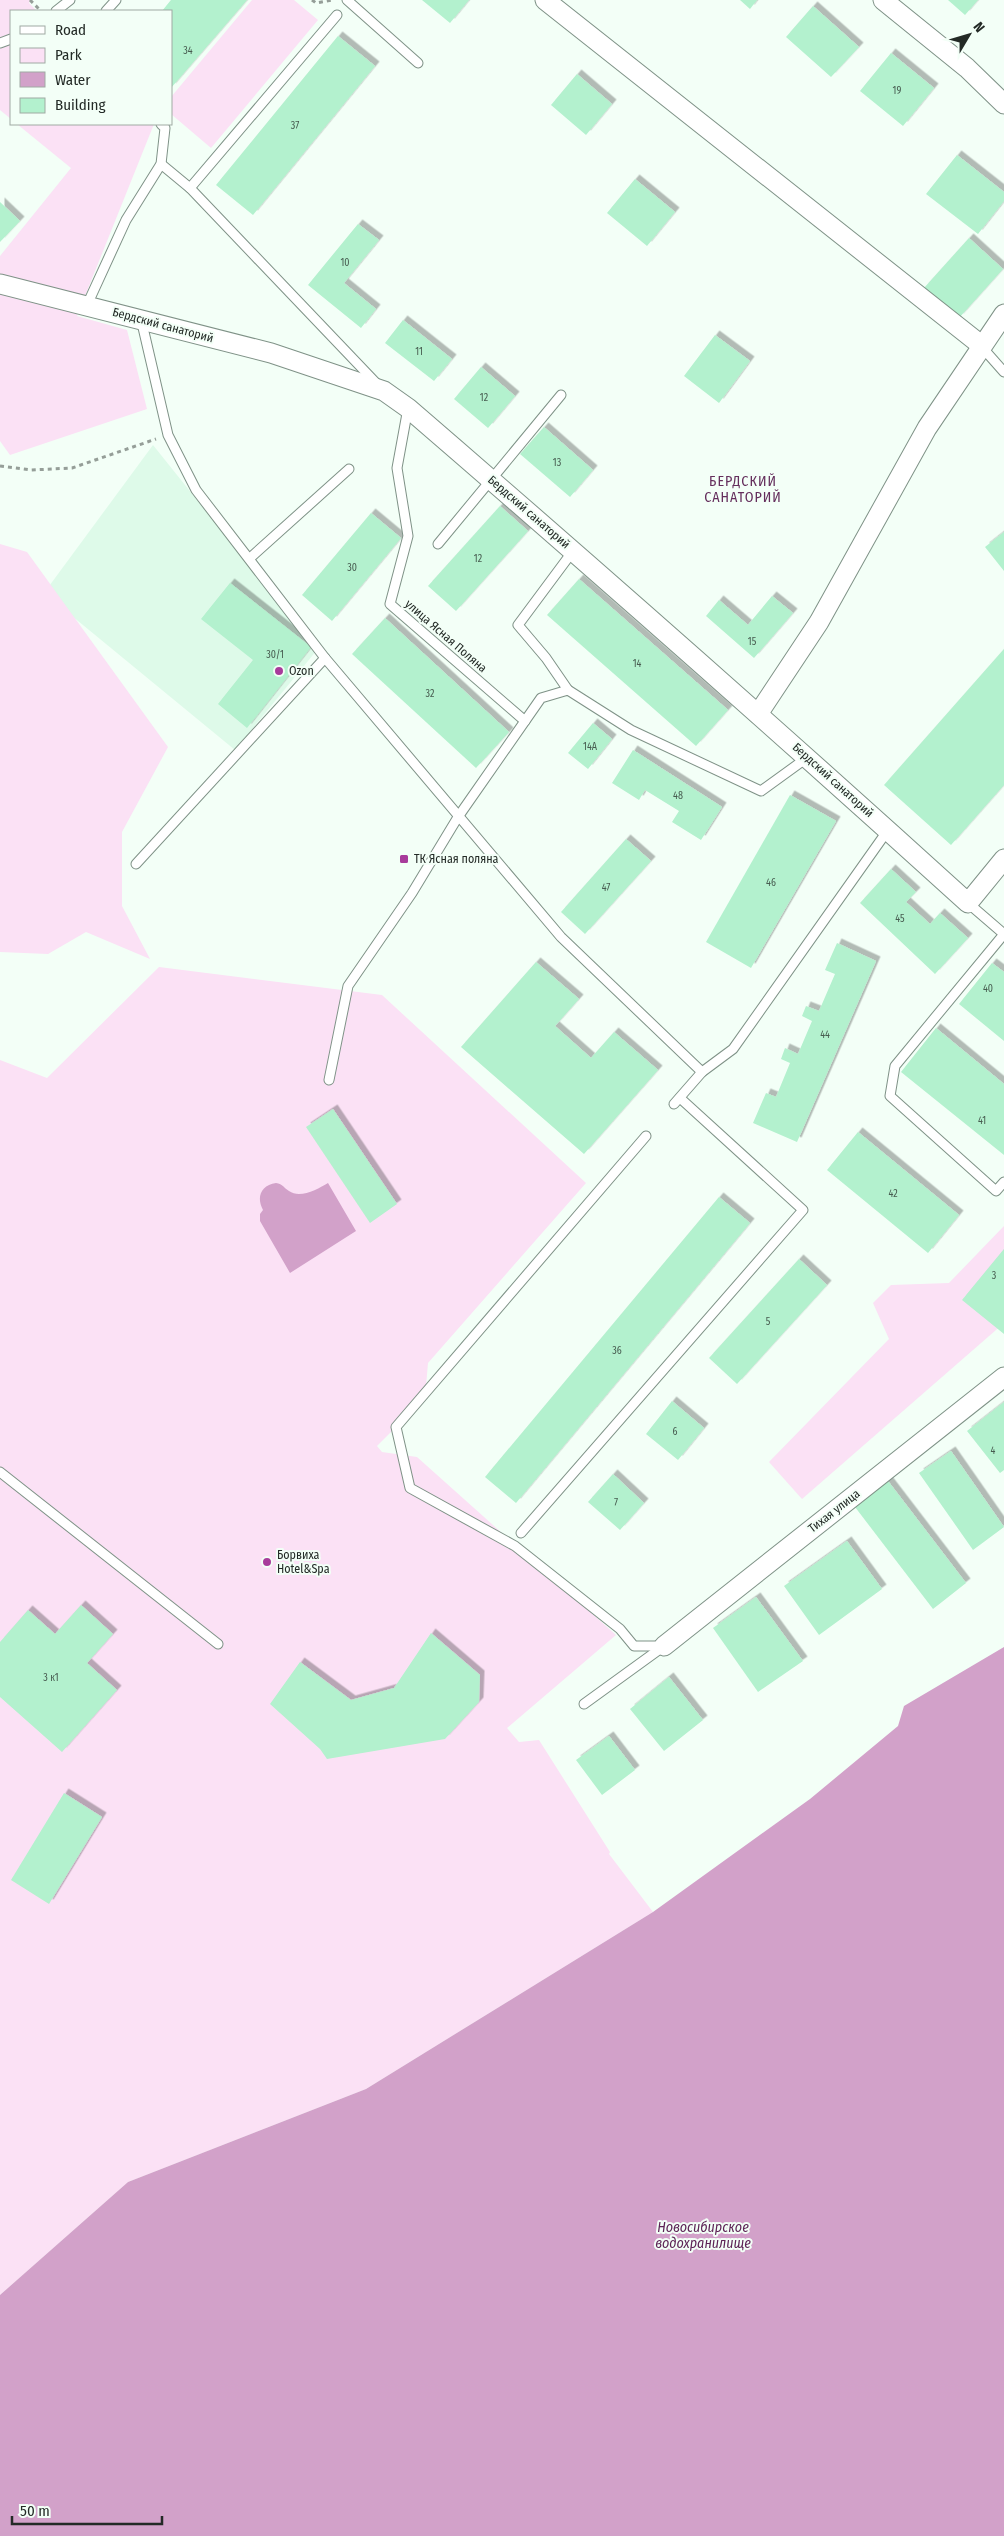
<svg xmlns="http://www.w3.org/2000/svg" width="1004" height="2536" viewBox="0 0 1004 2536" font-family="'Fira Sans Condensed',sans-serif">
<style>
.built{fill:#defae9}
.green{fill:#fbe1f5}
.water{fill:#d2a1c9}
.building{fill:#b3f1ce;filter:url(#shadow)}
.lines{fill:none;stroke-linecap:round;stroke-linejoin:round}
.lane-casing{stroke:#7f9287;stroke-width:11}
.street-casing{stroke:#7f9287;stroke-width:21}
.path{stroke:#959e98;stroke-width:3;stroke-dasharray:4 4;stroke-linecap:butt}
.lane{stroke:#fff;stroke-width:9}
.street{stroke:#fff;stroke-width:19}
.poi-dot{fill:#a83b9b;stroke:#f3fff7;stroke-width:2}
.labels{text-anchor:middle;stroke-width:4;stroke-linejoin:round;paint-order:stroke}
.number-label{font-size:10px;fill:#475c50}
.street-label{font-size:12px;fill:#232a26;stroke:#f3fff7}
.poi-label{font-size:12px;fill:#232a26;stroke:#f3fff7;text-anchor:start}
.neighbourhood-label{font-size:14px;letter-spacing:1px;fill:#642e5c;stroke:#f3fff7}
.water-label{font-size:14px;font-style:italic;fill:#5d2356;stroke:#f3fff7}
</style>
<defs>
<filter id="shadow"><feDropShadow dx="4.5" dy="-4.5" stdDeviation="0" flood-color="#0004"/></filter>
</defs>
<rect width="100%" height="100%" fill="#f3fff7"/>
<polygon class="built" points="153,445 317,650 235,750 44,593"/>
<g class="green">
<polygon points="0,0 31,0 29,3 37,11 11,11 11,119 0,110"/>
<polygon points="252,0 294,0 318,20 211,148 171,114 171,97"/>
<polygon points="17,124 154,124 77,316 127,330 147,409 10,455 0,441 0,256 71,168"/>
<polygon points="0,544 27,552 168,747 122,832 122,906 150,959 86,932 48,954 0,952"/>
<polygon points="159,967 382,995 586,1183 428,1363 425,1398 377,1446 382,1452 417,1457 616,1635 507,1728 519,1742 539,1740 610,1852 609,1854 653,1912 366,2089 128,2182 0,2295 0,1060 47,1078"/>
<polygon points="1004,1226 1004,1323 802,1499 769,1462 889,1339 873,1303 891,1285 949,1283"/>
</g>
<g class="water">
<path d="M 276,1183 C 283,1184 284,1188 289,1191 C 300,1199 318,1189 328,1183 L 356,1231 L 290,1273 L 260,1221 L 260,1214 L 263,1210 C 256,1197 261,1185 276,1183 Z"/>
<polygon points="1004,1647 1004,2536 0,2536 0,2295 128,2182 366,2089 653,1912 810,1799 898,1726 904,1706"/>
</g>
<g class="building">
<polygon points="171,0 247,0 171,88 171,11 162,11"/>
<polygon points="422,0 469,0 450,23"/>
<polygon points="740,0 757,0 750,9"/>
<polygon points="948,0 978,0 965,15"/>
<polygon points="813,6 859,47 831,77 786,37"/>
<polygon points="338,36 375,66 253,215 216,185"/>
<polygon points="891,53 934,88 903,126 860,91"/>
<polygon points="577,74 612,104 586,135 551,105"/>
<polygon points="957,155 1004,192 1004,201 978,234 926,194"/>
<polygon points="635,179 675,212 647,246 607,213"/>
<polygon points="0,202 20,221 0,242"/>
<polygon points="358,224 379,240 344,283 376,309 361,328 308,285"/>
<polygon points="969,238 1003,269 959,318 924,288"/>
<polygon points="403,320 452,359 434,381 385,343"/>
<polygon points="715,335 750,361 719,403 684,376"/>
<polygon points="481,367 515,396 488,428 454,399"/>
<polygon points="544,427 593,470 570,497 520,454"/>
<polygon points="500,506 528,531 456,611 428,586"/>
<polygon points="371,513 401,538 332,621 302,595"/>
<polygon points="1004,532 1004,571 985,547"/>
<polygon points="579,579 728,710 696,746 547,615"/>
<polygon points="230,583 311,647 247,728 218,704 253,660 201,619"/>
<polygon points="772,596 793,613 754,658 706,616 719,600 748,625"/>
<polygon points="385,618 509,732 476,768 352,654"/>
<polygon points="1004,649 1004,785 951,845 884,785"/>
<polygon points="593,723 612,739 588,769 568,753"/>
<polygon points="633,750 722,807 701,840 672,822 679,811 645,790 639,800 612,783"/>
<polygon points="790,795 836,821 751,968 706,942"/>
<polygon points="626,839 651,861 585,934 561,912"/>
<polygon points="891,869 916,892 906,902 930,924 940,913 968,938 935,974 860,903"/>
<polygon points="837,943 876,961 797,1142 753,1123 766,1093 776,1097 790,1063 781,1059 785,1048 798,1054 812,1021 802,1016 806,1006 819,1011 835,974 825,970"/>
<polygon points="536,962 579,999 555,1026 591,1058 614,1032 658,1070 584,1154 461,1047"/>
<polygon points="992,963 1004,972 1004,1041 959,1004"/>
<polygon points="936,1028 1004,1084 1004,1155 901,1072"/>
<polygon points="333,1109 397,1204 370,1223 306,1127"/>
<polygon points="858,1132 959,1215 928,1253 827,1170"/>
<polygon points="719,1197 750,1223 516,1503 485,1477"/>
<polygon points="1004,1249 1004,1334 962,1300"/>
<polygon points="799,1259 827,1285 737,1384 709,1358"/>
<polygon points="672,1401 704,1428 678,1460 646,1434"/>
<polygon points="1004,1402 1004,1470 1000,1473 967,1431"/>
<polygon points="951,1451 1004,1527 973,1550 919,1473"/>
<polygon points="613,1474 644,1503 620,1530 588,1502"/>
<polygon points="888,1481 966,1583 933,1609 855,1507"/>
<polygon points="847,1541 882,1589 819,1635 784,1586"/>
<polygon points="756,1597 803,1661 758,1692 713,1628"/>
<polygon points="81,1605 113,1634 87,1663 117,1690 62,1752 0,1697 0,1642 28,1610 55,1634"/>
<polygon points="431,1633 480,1675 479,1702 445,1739 327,1759 320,1749 270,1704 300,1662 351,1700 394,1688"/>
<polygon points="669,1677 703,1720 664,1751 630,1709"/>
<polygon points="609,1736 635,1770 602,1795 576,1760"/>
<polygon points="64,1793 102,1817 49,1904 11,1880"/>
</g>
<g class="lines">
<g class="lane-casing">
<g id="lane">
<polyline points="347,0 418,63"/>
<polyline points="56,11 70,0"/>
<polyline points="106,11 116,0"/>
<polyline points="0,43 11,39"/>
<polyline points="161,164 190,188 337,15"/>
<polyline points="190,188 378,385"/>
<polyline points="87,305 126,220 161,164 165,128 161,124"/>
<polyline points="141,319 168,435 196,490 325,658 561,937 702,1072 733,1049 888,830"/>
<polyline points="981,346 1004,372"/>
<polyline points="408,408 397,468 408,536 390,604 525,721"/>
<polyline points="438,544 561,395"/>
<polyline points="250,558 349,469"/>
<polyline points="568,690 546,658 518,625 573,551"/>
<polyline points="136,864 325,658"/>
<polyline points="968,903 1004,934"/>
<polyline points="1004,934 895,1066 890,1096 996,1191 1004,1182"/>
<polyline points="329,1080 348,986 412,893 458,817 541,698 568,690 631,730 761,791 808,757"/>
<polyline points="674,1104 702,1072"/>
<polyline points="646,1136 396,1427 410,1488 515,1546 620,1629 634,1646 664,1646"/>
<polyline points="0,1472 218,1644"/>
<polyline points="521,1533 803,1210 680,1098"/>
<polyline points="584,1704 664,1646"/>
</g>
</g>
<g class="street-casing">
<g id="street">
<polyline points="545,0 981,345"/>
<polyline points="883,0 967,68 1004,104"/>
<path d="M 0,284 L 271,353 L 384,391 L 408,408 C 597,571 784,736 968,903 L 1004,859"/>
<polyline points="758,714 819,622 927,428 1004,314"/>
<polyline points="664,1646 1004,1377"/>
</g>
</g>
<g class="path">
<polyline points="30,0 41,11"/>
<polyline points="312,0 316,3 332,0"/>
<polyline points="0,466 31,470 72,468 156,439"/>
</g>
<use href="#lane" class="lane"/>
<use href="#street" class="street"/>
</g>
<g class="poi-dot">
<circle cx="279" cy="671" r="5"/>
<rect x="399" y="854" width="10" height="10" rx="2.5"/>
<circle cx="267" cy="1562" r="5"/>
</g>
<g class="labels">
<g class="number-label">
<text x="188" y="54">34</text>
<text x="897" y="94">19</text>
<text x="295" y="129">37</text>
<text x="345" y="266">10</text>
<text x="419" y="355">11</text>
<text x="484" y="401">12</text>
<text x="557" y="466">13</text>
<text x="478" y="562">12</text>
<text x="352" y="571">30</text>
<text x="752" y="645">15</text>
<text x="275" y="658">30/1</text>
<text x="637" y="667">14</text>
<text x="430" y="697">32</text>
<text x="590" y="750">14А</text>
<text x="678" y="799">48</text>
<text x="771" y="886">46</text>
<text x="606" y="891">47</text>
<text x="900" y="922">45</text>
<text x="988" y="992">40</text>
<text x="825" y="1038">44</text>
<text x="982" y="1124">41</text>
<text x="893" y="1197">42</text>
<text x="994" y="1279">3</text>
<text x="768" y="1325">5</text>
<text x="617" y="1354">36</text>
<text x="675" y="1435">6</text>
<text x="993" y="1454">4</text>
<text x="616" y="1506">7</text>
<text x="51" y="1681">3 к1</text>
</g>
<g class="street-label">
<text transform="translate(163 325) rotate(15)" y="4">Бердский санаторий</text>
<text transform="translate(529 512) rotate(41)" y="4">Бердский санаторий</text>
<text transform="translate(446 636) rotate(41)" y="4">улица Ясная Поляна</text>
<text transform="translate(833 780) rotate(42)" y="4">Бердский санаторий</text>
<text transform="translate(834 1511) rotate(-38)" y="4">Тихая улица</text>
</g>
<g class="poi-label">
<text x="289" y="675">Ozon</text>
<text x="414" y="863">ТК Ясная поляна</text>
<text x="277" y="1559">Борвиха<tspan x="277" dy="14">Hotel&amp;Spa</tspan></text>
</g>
<g class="neighbourhood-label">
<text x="743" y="486">БЕРДСКИЙ<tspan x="743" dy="16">САНАТОРИЙ</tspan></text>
</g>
<g class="water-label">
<text x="703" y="2232">Новосибирское<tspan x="703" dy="16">водохранилище</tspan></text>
</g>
</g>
<rect x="10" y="10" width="162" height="115" fill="#f3fff7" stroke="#a0aaa3"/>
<rect x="20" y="26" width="25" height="8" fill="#ffffff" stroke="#a0aaa3"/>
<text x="55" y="35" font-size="15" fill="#232a26">Road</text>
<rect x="20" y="48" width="25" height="15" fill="#fbe1f5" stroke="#a0aaa3"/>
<text x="55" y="60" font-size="15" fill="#232a26">Park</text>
<rect x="20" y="72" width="25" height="15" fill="#d2a1c9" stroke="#a0aaa3"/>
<text x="55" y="85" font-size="15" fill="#232a26">Water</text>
<rect x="20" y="98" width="25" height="15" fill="#b3f1ce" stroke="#a0aaa3"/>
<text x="55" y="110" font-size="15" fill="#232a26">Building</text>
<g transform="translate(969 35) rotate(52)" stroke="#f3fff7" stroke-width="4" paint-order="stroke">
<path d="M0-4L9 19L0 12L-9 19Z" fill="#232a26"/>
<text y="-8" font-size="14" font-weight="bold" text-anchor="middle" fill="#232a26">N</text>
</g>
<path d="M12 2516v8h150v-8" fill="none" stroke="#232a26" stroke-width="2.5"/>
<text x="20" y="2516" font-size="15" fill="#232a26" stroke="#f3fff7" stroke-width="4" paint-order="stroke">50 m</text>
</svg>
